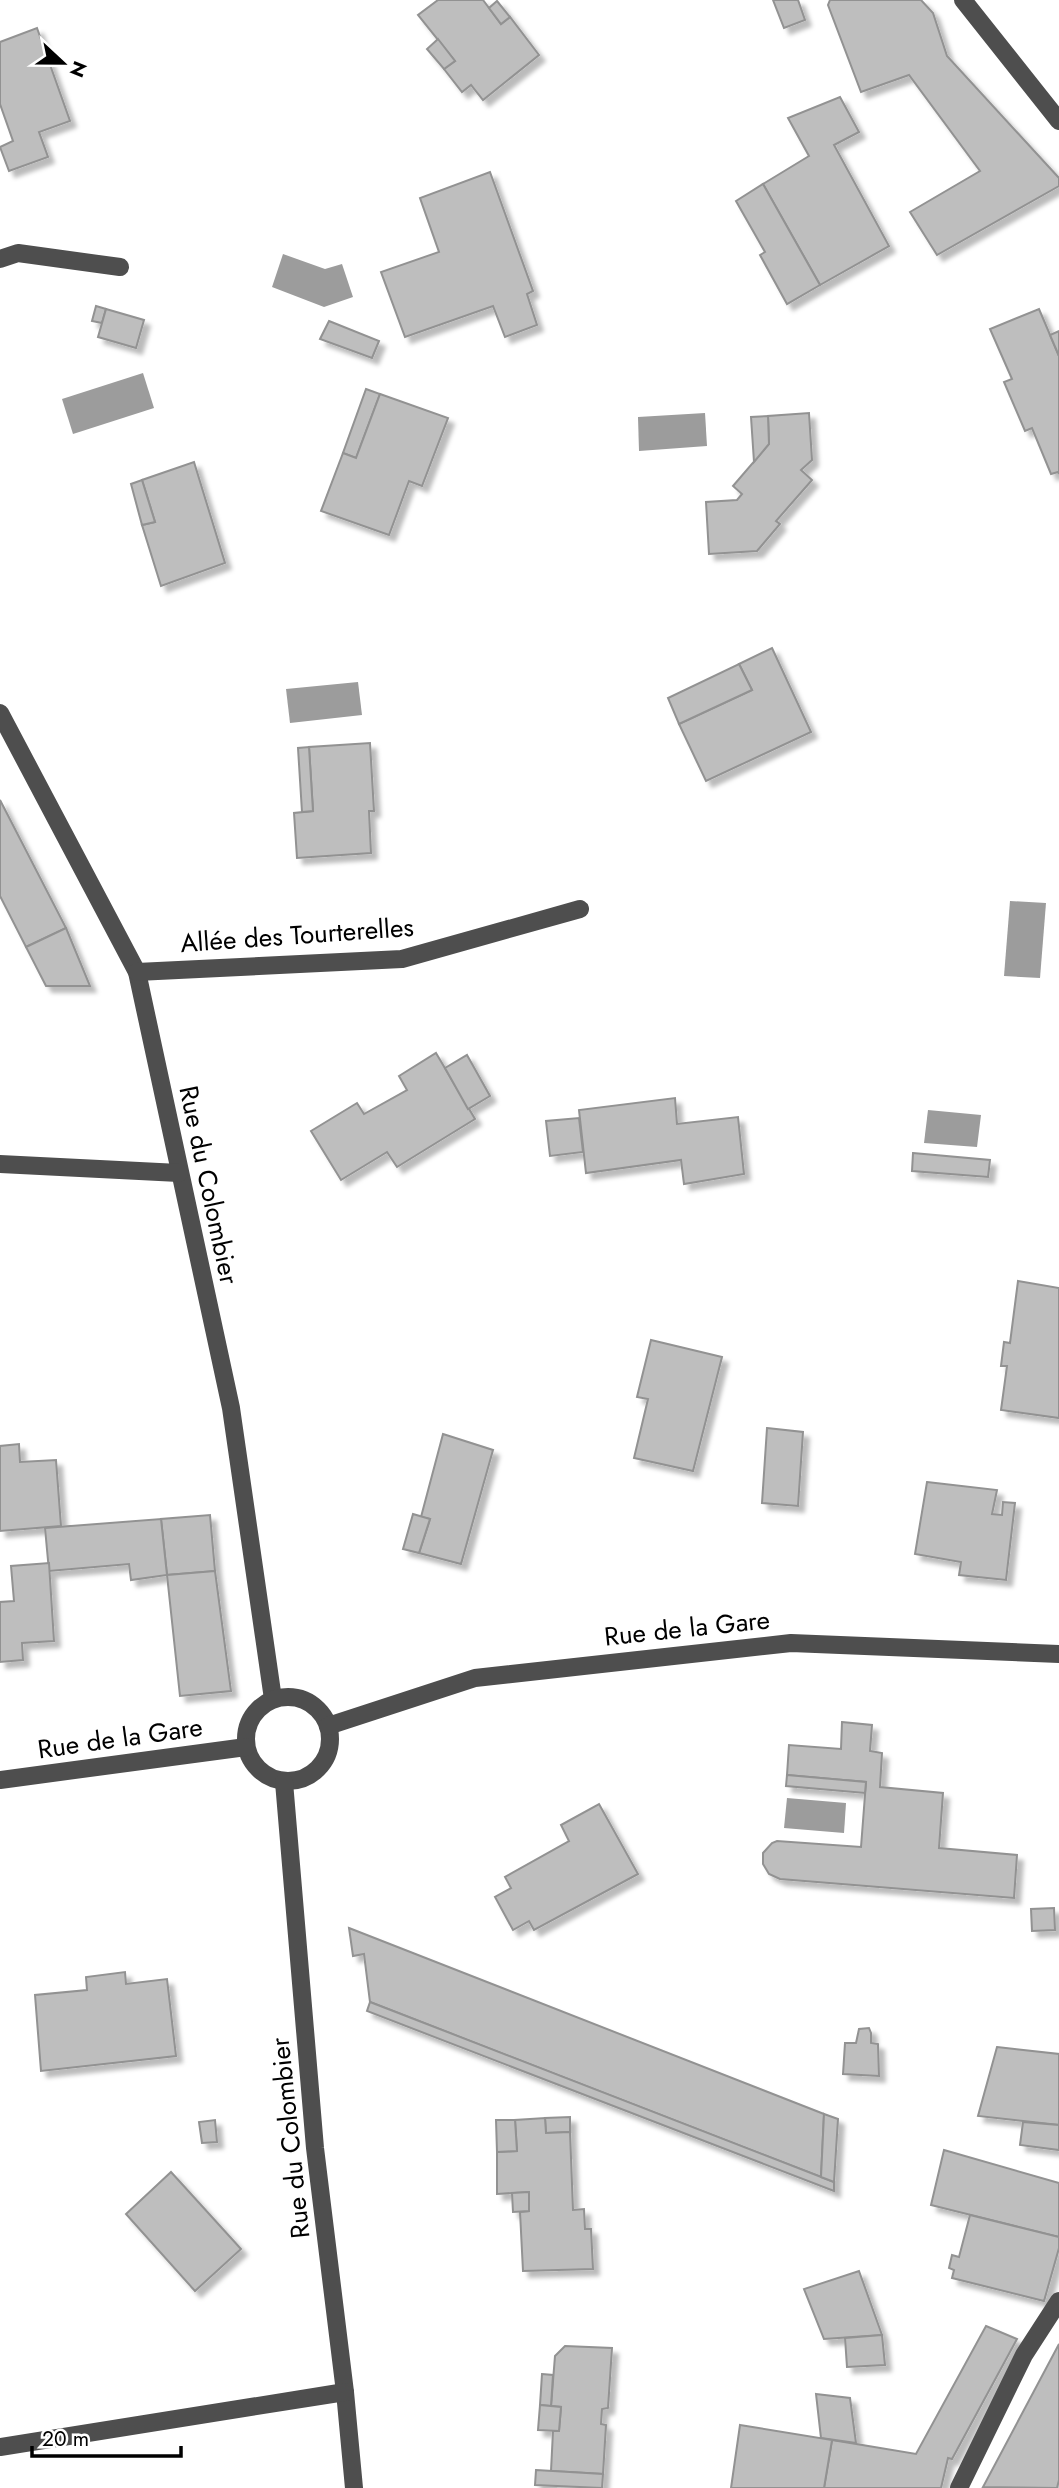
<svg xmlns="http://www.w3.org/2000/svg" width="1059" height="2488" viewBox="0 0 1059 2488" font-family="Jost,sans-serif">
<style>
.water{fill:#9c9c9c}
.building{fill:#bebebe;stroke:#929292;stroke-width:2;filter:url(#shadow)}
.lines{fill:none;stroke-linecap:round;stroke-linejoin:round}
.minor{stroke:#4e4e4e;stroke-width:18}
.labels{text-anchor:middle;stroke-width:5;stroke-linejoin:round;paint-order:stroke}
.street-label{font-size:26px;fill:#000;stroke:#fff}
</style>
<defs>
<filter id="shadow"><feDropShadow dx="6" dy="6" stdDeviation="2" flood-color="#0004"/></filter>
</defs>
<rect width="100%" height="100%" fill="#fff"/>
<g class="water">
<polygon points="283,254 325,269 342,264 353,297 324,307 272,287"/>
<polygon points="143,373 154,408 73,434 62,399"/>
<polygon points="705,413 707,446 639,451 638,417"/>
<polygon points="358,682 362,715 290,723 286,689"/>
<polygon points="1010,901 1046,903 1040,978 1004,976"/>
<polygon points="928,1110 981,1115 977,1147 924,1143"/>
<polygon points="787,1798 846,1803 844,1833 784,1828"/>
</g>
<g class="building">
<polygon points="438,0 483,0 501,24 510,17 539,55 483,100 471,85 462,92 444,69 455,61 418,15"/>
<polygon points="773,0 798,0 805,20 784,28"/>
<polygon points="830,0 921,0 933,13 947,56 1059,178 1059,186 937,255 910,212 980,171 909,75 861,92 828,5"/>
<polygon points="497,1 510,17 501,24 489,8"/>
<polygon points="37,28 70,121 39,132 48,157 9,171 0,147 13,141 0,104 0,42"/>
<polygon points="438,39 455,61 444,69 427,49"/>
<polygon points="840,97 859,132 834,145 889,246 820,285 763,184 809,156 788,118"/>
<polygon points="490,172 533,291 527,294 537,325 505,337 493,306 405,337 381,272 439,252 420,198"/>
<polygon points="763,184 820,285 787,304 760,255 765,252 736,201"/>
<polygon points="96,306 106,309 102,323 92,321"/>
<polygon points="106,309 144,320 136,348 98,337"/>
<polygon points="1039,309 1059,356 1059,474 1058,472 1051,474 1032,428 1025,431 1004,382 1012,379 990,329"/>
<polygon points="329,321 379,341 372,358 320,339"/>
<polygon points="1059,331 1059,356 1050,335"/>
<polygon points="366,389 380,394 356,458 343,453"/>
<polygon points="380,394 448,418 422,486 409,481 389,535 321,511 343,453 356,458"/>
<polygon points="809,413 812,460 801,470 812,480 776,521 780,524 757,551 709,554 706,502 737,500 742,494 733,486 769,444 768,416"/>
<polygon points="768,416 769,444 754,462 751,417"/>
<polygon points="194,462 225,563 161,586 142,525 155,522 142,480"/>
<polygon points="142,480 155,522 142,525 131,484"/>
<polygon points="772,648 811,732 706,781 679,724 752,690 739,664"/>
<polygon points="739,664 752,690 679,724 668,698"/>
<polygon points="370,743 374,811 369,811 371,853 297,858 294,813 313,811 309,747"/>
<polygon points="309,747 313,811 302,812 298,748"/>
<polygon points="0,800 66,928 26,947 0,896"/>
<polygon points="66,928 90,986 46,986 26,947"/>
<polygon points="436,1053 475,1119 397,1167 387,1152 341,1180 311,1131 357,1103 364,1114 407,1090 399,1076"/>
<polygon points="467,1055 490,1096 468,1109 445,1068"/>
<polygon points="675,1098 677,1124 738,1117 744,1174 684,1184 681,1160 586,1173 579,1110"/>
<polygon points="579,1118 583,1152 550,1156 546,1121"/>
<polygon points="913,1153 990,1160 988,1177 912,1171"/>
<polygon points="1018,1281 1059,1288 1059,1418 1001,1410 1007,1366 1001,1366 1004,1342 1010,1343"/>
<polygon points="651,1340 722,1357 693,1471 634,1458 648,1399 637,1397"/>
<polygon points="767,1428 803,1432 798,1506 762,1503"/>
<polygon points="443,1434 493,1450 461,1564 419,1553 430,1519 421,1517"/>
<polygon points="19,1444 20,1462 56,1460 61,1526 0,1531 0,1446"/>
<polygon points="927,1482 997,1490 992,1514 1002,1515 1003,1502 1015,1503 1006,1580 959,1575 961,1562 915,1554"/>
<polygon points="413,1514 430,1519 419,1553 403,1549"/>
<polygon points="210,1515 215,1571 167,1575 161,1519"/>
<polygon points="161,1519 167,1575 131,1580 129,1564 49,1571 45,1528"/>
<polygon points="49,1563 54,1641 22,1643 23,1660 0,1662 0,1602 14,1601 11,1566"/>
<polygon points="215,1571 231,1691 180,1696 167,1575"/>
<polygon points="842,1722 872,1725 870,1751 882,1753 880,1787 943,1793 939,1848 1017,1855 1014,1898 780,1879 769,1874 763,1864 763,1853 772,1843 777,1841 861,1847 866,1782 787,1775 789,1745 841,1749"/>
<polygon points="787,1775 866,1782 865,1793 786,1786"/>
<polygon points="599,1804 638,1874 534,1930 529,1921 513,1930 495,1897 511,1888 505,1877 569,1841 561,1825"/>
<polygon points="1054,1908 1055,1930 1032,1931 1031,1909"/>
<polygon points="349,1928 824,2114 821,2177 370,2002 364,1954 353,1956"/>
<polygon points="125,1972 126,1984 167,1979 176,2056 41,2071 35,1995 87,1990 86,1977"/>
<polygon points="370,2002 834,2182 834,2191 367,2011"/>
<polygon points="869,2028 871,2033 871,2043 878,2044 879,2076 843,2074 845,2043 856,2043 859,2029"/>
<polygon points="997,2047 1059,2054 1059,2125 978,2116"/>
<polygon points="824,2114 838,2119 834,2182 821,2177"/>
<polygon points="570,2117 570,2132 546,2133 545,2118"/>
<polygon points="545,2118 546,2133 570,2132 573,2210 584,2209 585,2229 591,2229 593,2269 523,2271 520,2212 529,2211 529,2192 497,2194 497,2152 517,2151 515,2120"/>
<polygon points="215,2120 217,2142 202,2143 199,2122"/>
<polygon points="496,2120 515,2120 517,2151 497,2152"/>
<polygon points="1023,2122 1059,2125 1059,2150 1020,2145"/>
<polygon points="944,2150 1059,2183 1059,2237 931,2205"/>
<polygon points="171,2172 241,2249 195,2291 126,2214"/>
<polygon points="529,2192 529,2211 513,2212 512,2193"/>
<polygon points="970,2215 1059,2237 1059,2248 1044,2301 952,2278 954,2270 949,2268 952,2255 959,2257"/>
<polygon points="859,2271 882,2335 824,2339 804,2289"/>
<polygon points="986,2326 1017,2339 952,2459 948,2458 941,2488 824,2488 832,2440 916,2454"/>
<polygon points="882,2335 885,2365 847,2367 845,2338"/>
<polygon points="1059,2344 1059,2480 1057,2488 983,2487"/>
<polygon points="565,2346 612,2348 608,2408 602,2409 601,2424 606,2425 603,2474 551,2471 553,2431 559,2431 561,2407 551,2406 555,2356"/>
<polygon points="542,2374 553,2375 551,2406 540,2405"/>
<polygon points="816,2394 850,2398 856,2443 821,2438"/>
<polygon points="540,2405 561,2407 559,2431 538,2430"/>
<polygon points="740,2425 832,2440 824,2488 731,2488"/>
<polygon points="536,2470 603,2474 602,2488 535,2485"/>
</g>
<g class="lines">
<g class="minor">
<polyline points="963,0 1059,121"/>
<polyline points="0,259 18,253 120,267"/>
<polyline points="0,713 137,972 231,1408 273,1699"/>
<polyline points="137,972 402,959 580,909"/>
<polyline points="0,1164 179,1173"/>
<circle cx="288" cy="1739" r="42"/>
<polyline points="328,1726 475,1678 791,1643 1059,1654"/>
<polyline points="0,1780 246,1747"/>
<polyline points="284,1782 315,2148 345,2392 354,2488"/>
<polyline points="0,2447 345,2392"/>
<polyline points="959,2488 1024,2355 1059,2301"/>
</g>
</g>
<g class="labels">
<g class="street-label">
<text transform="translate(297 935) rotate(-4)" y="9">Allée des Tourterelles</text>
<text transform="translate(209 1185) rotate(78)" y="9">Rue du Colombier</text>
<text transform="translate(687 1628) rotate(-6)" y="9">Rue de la Gare</text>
<text transform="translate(120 1738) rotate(-8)" y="9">Rue de la Gare</text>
<text transform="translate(290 2138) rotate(-96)" y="9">Rue du Colombier</text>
</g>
</g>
<g transform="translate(63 63) rotate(112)" stroke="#ffffff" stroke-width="5" paint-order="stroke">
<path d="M0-5L12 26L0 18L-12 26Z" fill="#000000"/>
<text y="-10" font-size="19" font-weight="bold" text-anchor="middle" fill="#000000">N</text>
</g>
<path d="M32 2446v10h149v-10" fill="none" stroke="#000000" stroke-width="3.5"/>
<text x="42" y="2446" font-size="21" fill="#000000" stroke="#ffffff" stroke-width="5" paint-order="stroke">20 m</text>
</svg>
